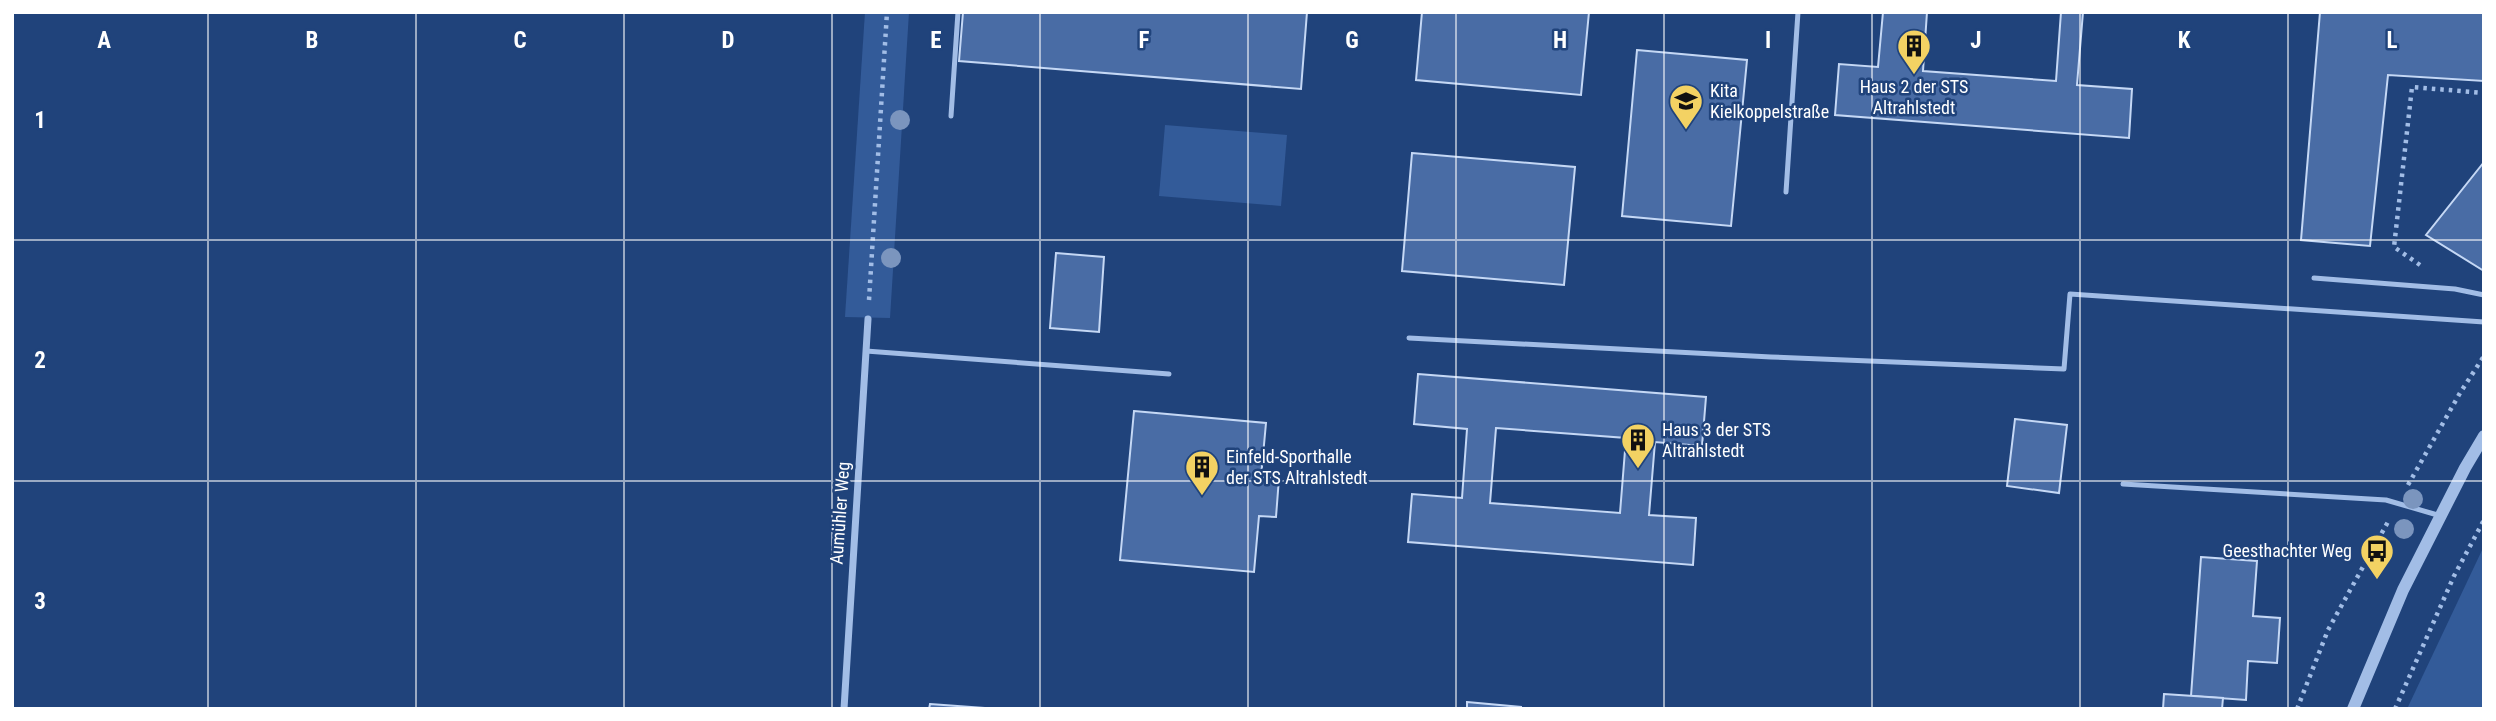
<svg xmlns="http://www.w3.org/2000/svg" width="2496" height="721" viewBox="0 0 2496 721" font-family="'Roboto Condensed',sans-serif">
<style>
.green{fill:#335b99}
.building{fill:#496ca5;stroke:#c5d8f5;stroke-width:2;fill-rule:evenodd}
.lines{fill:none;stroke-linecap:round;stroke-linejoin:round}
.path{stroke:#a2bde6;stroke-width:4.5;stroke-dasharray:3.5 5;stroke-linecap:butt}
.service{stroke:#a2bde6;stroke-width:5}
.minor{stroke:#a2bde6;stroke-width:7}
.tertiary{stroke:#a2bde6;stroke-width:12}
.tree{fill:#7b95be}
.grid{fill:none;stroke:#fff;stroke-width:2;stroke-opacity:0.55}
.labels{text-anchor:middle;stroke-width:5;stroke-linejoin:round;paint-order:stroke}
.poi-label{font-size:18px;fill:#fff;stroke:#20437b;text-anchor:start}
.street-label{font-size:18px;fill:#fff;stroke:#20437b}
.grid-label{font-size:23px;text-anchor:middle;font-weight:bold;fill:#fff;stroke:#20437b;stroke-width:5;stroke-linejoin:round;paint-order:stroke}
</style>
<rect width="100%" height="100%" fill="#20437b"/>
<g class="green">
<polygon points="865,12 909,12 890,318 845,317"/>
<polygon points="1165,125 1287,135 1281,206 1159,196"/>
<polygon points="2484,546 2484,709 2407,709"/>
</g>
<g class="building">
<polygon points="963,12 1307,12 1301,89 959,61"/>
<polygon points="1422,12 1589,12 1581,95 1416,80"/>
<polygon points="1883,12 1927,12 1923,71 2056,81 2061,12 2083,12 2077,85 2132,89 2129,138 1835,115 1839,64 1878,67"/>
<polygon points="2320,12 2484,12 2484,81 2388,75 2370,246 2301,240"/>
<polygon points="1637,50 1747,60 1731,226 1622,216"/>
<polygon points="1412,153 1575,167 1564,285 1402,271"/>
<polygon points="2484,162 2484,271 2426,235"/>
<polygon points="1056,253 1104,257 1099,332 1050,328"/>
<path d="M 1418,374 L 1706,397 L 1702,446 L 1655,442 L 1649,515 L 1696,518 L 1693,565 L 1408,542 L 1412,494 L 1462,498 L 1467,429 L 1414,424 ZM 1496,428 L 1626,438 L 1620,513 L 1490,503 Z"/>
<polygon points="1134,411 1266,423 1261,477 1279,478 1276,517 1259,516 1254,572 1120,560"/>
<polygon points="2015,419 2067,425 2059,493 2007,486"/>
<polygon points="2201,557 2257,561 2253,616 2280,618 2277,663 2248,661 2246,700 2191,696"/>
<polygon points="2164,694 2223,698 2222,709 2163,709"/>
<polygon points="1467,702 1521,707 1521,709 1467,709"/>
<polygon points="930,704 984,708 984,709 929,709"/>
</g>
<g class="lines">
<g class="path">
<polyline points="2420,265 2394,247 2412,87 2484,93"/>
<polyline points="869,300 887,12"/>
<polyline points="2408,485 2460,393 2484,356"/>
<polyline points="2297,709 2328,630 2389,520"/>
<polyline points="2395,709 2454,576 2484,520"/>
</g>
<g class="service">
<polyline points="951,116 958,12"/>
<polyline points="1786,192 1798,12"/>
<polyline points="2314,278 2455,289 2484,295"/>
<polyline points="1409,338 1771,357 2064,369 2070,294 2484,322"/>
<polyline points="866,351 1169,374"/>
<polyline points="2123,484 2386,500 2441,516"/>
</g>
<polyline class="minor" points="844,709 868,319"/>
<polyline class="tertiary" points="2353,709 2403,590 2465,468 2484,436"/>
</g>
<g class="tree">
<circle cx="900" cy="120" r="10"/>
<circle cx="891" cy="258" r="10"/>
<circle cx="2413" cy="499" r="10"/>
<circle cx="2404" cy="529" r="10"/>
</g>
<path class="grid" d="M 208,12 L 208,709M 416,12 L 416,709M 624,12 L 624,709M 832,12 L 832,709M 1040,12 L 1040,709M 1248,12 L 1248,709M 1456,12 L 1456,709M 1664,12 L 1664,709M 1872,12 L 1872,709M 2080,12 L 2080,709M 2288,12 L 2288,709M 12,240 L 2484,240M 12,481 L 2484,481"/>
<defs>
<g id="building-pin" transform="scale(1.75)"><path d="M0 17L-7.5 6A9.5 9.5 0 1 1 7.5 6Z" fill="#f3d263" stroke="#20437b"/><path d="M-4-6H4V6H1V3H-1V6H-4ZM-2.5-4.3h1.7v1.8h-1.7ZM.8-4.3h1.7v1.8H.8ZM-2.5-1h1.7V.8h-1.7ZM.8-1h1.7V.8H.8Z" fill="#111"/></g>
<g id="school-pin" transform="scale(1.75)"><path d="M0 17L-7.5 6A9.5 9.5 0 1 1 7.5 6Z" fill="#f3d263" stroke="#20437b"/><path d="M0-5L7-2L0 1L-7-2ZM-4 1L0 2.5L4 1V4Q0 6-4 4Z" fill="#111"/></g>
<g id="bus-pin" transform="scale(1.75)"><path d="M0 17L-7.5 6A9.5 9.5 0 1 1 7.5 6Z" fill="#f3d263" stroke="#20437b"/><path d="M-5-6H5V4H4V6H2V4H-2V6H-4V4H-5ZM-3.5-4V0h7V-4ZM-3.5 1.2v1.5H-2V1.2ZM2 1.2v1.5H3.5V1.2Z" fill="#111"/></g>
</defs>
<g fill-rule="evenodd">
<use href="#building-pin" x="1914" y="46"/>
<use href="#school-pin" x="1686" y="101"/>
<use href="#building-pin" x="1638" y="440"/>
<use href="#building-pin" x="1202" y="467"/>
<use href="#bus-pin" x="2377" y="551"/>
</g>
<g class="labels">
<g class="poi-label">
<text x="1914" y="93" text-anchor="middle">Haus 2 der STS<tspan x="1914" dy="21">Altrahlstedt</tspan></text>
<text x="1710" y="97">Kita<tspan x="1710" dy="21">Kielkoppelstraße</tspan></text>
<text x="1662" y="436">Haus 3 der STS<tspan x="1662" dy="21">Altrahlstedt</tspan></text>
<text x="1226" y="463">Einfeld-Sporthalle<tspan x="1226" dy="21">der STS Altrahlstedt</tspan></text>
<text x="2352" y="557" text-anchor="end">Geesthachter Weg</text>
</g>
<g class="street-label">
<text transform="translate(840 513) rotate(-86)" y="6">Aumühler Weg</text>
</g>
</g>
<g class="grid-label">
<text x="104" y="48">A</text>
<text x="312" y="48">B</text>
<text x="520" y="48">C</text>
<text x="728" y="48">D</text>
<text x="936" y="48">E</text>
<text x="1144" y="48">F</text>
<text x="1352" y="48">G</text>
<text x="1560" y="48">H</text>
<text x="1768" y="48">I</text>
<text x="1976" y="48">J</text>
<text x="2184" y="48">K</text>
<text x="2392" y="48">L</text>
<text x="40" y="128">1</text>
<text x="40" y="368">2</text>
<text x="40" y="609">3</text>
</g>
<rect width="2496" height="721" fill="none" stroke="#ffffff" stroke-width="28"/>
</svg>
